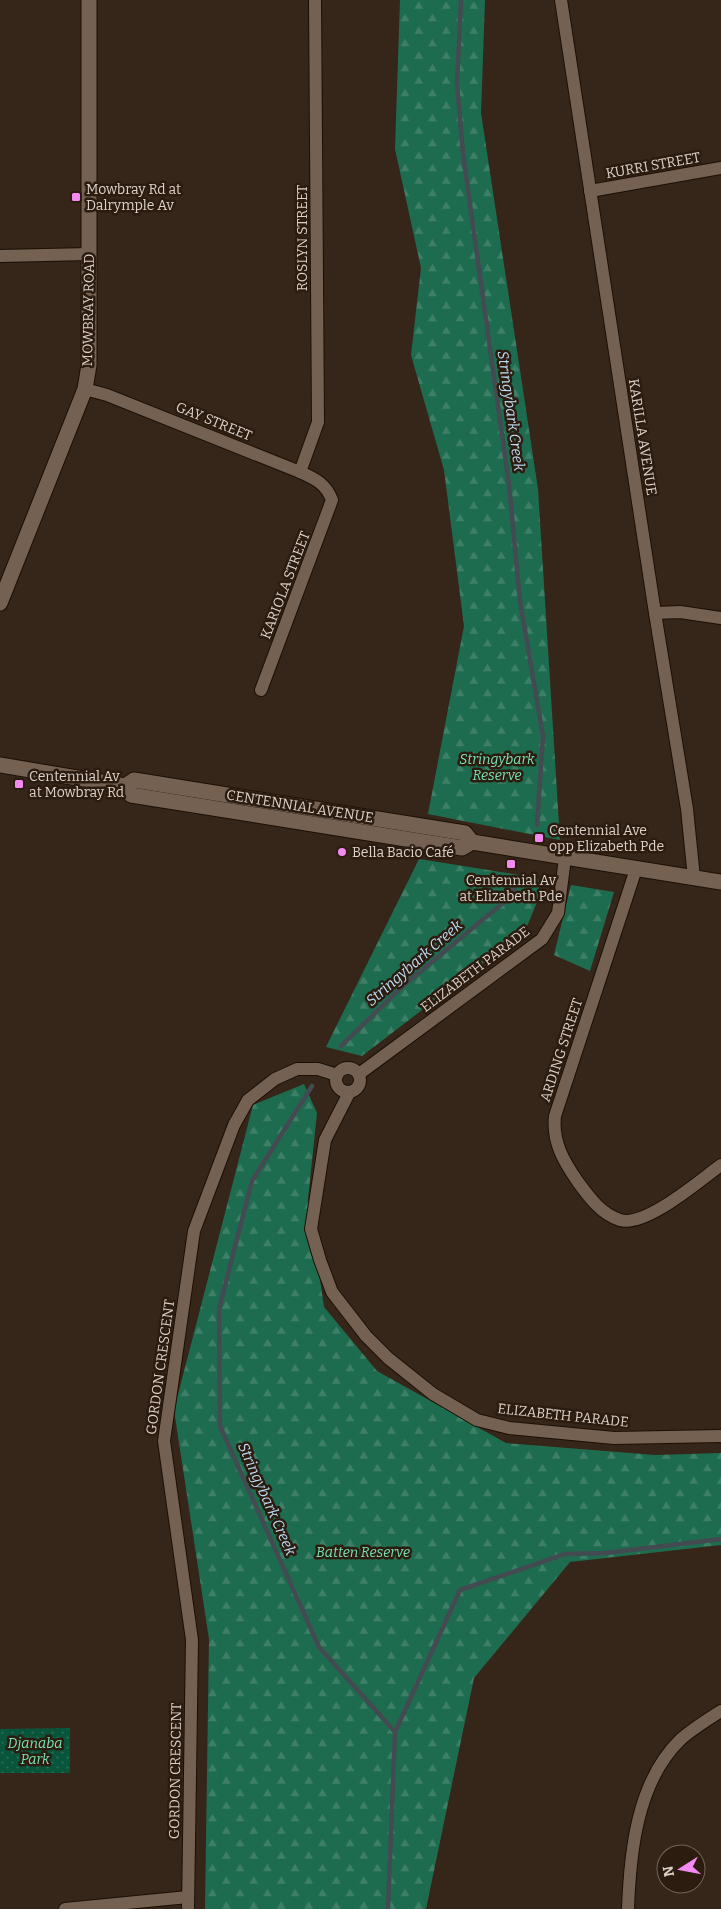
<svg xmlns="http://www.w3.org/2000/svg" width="721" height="1909" viewBox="0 0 721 1909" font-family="Bitter,serif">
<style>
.forest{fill:url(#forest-firs)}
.park{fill:url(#park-dots)}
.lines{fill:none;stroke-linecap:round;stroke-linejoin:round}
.stream{stroke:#434a51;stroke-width:4.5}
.minor-casing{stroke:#1d0f04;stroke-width:14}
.secondary-casing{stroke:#1d0f04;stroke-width:17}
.minor{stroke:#746152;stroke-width:12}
.secondary{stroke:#746152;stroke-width:15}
.poi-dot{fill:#f28af2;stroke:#2c1c10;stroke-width:2}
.labels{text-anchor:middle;stroke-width:5;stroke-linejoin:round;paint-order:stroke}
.street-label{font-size:14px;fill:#dcd1c9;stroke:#2c1c10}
.poi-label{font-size:14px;fill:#dcd1c9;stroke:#2c1c10;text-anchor:start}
.park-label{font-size:14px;font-style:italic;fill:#78e2b6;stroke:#2c1c10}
.water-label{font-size:15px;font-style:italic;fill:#bddcf5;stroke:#2c1c10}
</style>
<defs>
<pattern id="forest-firs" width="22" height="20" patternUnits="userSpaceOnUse" patternTransform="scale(1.25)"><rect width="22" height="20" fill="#1e6c4f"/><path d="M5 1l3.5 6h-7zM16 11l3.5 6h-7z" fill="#3e8067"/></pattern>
<pattern id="park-dots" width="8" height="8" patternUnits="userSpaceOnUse" patternTransform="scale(1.25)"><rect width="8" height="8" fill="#08553c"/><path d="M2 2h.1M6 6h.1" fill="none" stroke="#2b6c57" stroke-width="1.8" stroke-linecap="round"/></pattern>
</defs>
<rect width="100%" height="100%" fill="#362619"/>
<g class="forest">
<polygon points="400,0 485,0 481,113 538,489 560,840 428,814 464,626 444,470 411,355 421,268 395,149"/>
<polygon points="419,859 538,878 540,895 525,931 362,1056 326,1047"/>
<polygon points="571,885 614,892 590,971 554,955"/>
<polygon points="304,1084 317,1113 308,1199 324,1307 377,1371 506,1443 655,1455 721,1453 721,1545 570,1562 474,1678 426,1909 205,1909 209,1639 174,1410 253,1105"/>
</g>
<polygon class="park" points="70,1728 70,1773 0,1773 0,1729"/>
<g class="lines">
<g class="stream">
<polyline points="461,0 457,84 463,154 509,485 520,601 543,736 537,825"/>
<polyline points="341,1046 403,986 509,898 522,876"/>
<polyline points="312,1086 252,1181 219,1309 220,1426 319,1647 395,1732 388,1909"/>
<polyline points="395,1732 460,1590 565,1554 606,1553 721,1539"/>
</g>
<g class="minor-casing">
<g id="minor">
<polyline points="561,0 655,613 687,809 694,878"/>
<polyline points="590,191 721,168"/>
<polyline points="0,256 89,254"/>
<path d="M 85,389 L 107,395 L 300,472 C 316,479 326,484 332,500 L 261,690"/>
<polyline points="300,472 318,422 315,0"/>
<polyline points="655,613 680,612 721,618"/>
<path d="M 636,869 L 555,1116 C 552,1142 564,1162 578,1182 C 589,1197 601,1214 620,1220 C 645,1228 700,1180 721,1165"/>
<circle cx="348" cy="1080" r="12"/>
<polyline points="359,1074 542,939 558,913 565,858"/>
<polyline points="349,1093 325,1140 311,1229 320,1260 332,1292 366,1336 388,1358 433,1394 477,1420 509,1428 614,1438 721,1436"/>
<polyline points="65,1909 188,1897"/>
<polyline points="188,1909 192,1640 164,1441 194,1231 234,1125 248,1100 275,1079 297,1069 318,1069 337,1075"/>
<path d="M 628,1909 C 630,1852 637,1782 680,1740 C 692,1729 707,1720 721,1711"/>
</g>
</g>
<g class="secondary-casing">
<g id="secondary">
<polyline points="0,603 85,389 89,365 89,0"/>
<polyline points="0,765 125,786 131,795 462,848 472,842"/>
<polyline points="125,786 134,780 465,833 472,842 721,882"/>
</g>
</g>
<use href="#minor" class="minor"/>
<use href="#secondary" class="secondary"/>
</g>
<g class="poi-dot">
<rect x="71" y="192" width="10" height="10" rx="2.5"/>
<rect x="14" y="779" width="10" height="10" rx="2.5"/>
<rect x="534" y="833" width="10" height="10" rx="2.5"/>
<circle cx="342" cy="852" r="5"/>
<rect x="506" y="859" width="10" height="10" rx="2.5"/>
</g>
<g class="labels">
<g class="street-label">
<text transform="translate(653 165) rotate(-10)" y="5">KURRI STREET</text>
<text transform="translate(302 238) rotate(-90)" y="5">ROSLYN STREET</text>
<text transform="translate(88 310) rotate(-89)" y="5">MOWBRAY ROAD</text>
<text transform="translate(214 421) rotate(22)" y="5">GAY STREET</text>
<text transform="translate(643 437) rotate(81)" y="5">KARILLA AVENUE</text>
<text transform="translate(285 585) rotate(-69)" y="5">KARIOLA STREET</text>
<text transform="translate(300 806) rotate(9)" y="5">CENTENNIAL AVENUE</text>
<text transform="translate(475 969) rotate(-37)" y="5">ELIZABETH PARADE</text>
<text transform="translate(561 1050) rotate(-72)" y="5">ARDING STREET</text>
<text transform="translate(160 1367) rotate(-82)" y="5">GORDON CRESCENT</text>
<text transform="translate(563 1415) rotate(6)" y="5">ELIZABETH PARADE</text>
<text transform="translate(175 1771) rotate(-89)" y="5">GORDON CRESCENT</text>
</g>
<g class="poi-label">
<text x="86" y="194">Mowbray Rd at<tspan x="86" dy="16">Dalrymple Av</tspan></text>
<text x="29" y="781">Centennial Av<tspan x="29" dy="16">at Mowbray Rd</tspan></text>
<text x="549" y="835">Centennial Ave<tspan x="549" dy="16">opp Elizabeth Pde</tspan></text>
<text x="352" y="857">Bella Bacio Café</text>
<text x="511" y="885" text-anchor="middle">Centennial Av<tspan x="511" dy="16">at Elizabeth Pde</tspan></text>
</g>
<g class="park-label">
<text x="497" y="764">Stringybark<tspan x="497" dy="16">Reserve</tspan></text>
<text x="363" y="1557">Batten Reserve</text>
<text x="35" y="1748">Djanaba<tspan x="35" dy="16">Park</tspan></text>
</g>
<g class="water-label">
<text transform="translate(511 411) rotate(82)" y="5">Stringybark Creek</text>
<text transform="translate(414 963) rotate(-41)" y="5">Stringybark Creek</text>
<text transform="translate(267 1499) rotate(66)" y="5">Stringybark Creek</text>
</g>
</g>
<g transform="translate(681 1869) rotate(259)"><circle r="24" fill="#2c1c10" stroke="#72645a"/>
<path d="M0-4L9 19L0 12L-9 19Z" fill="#f28af2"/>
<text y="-8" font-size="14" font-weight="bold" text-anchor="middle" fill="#dcd1c9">N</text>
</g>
</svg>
